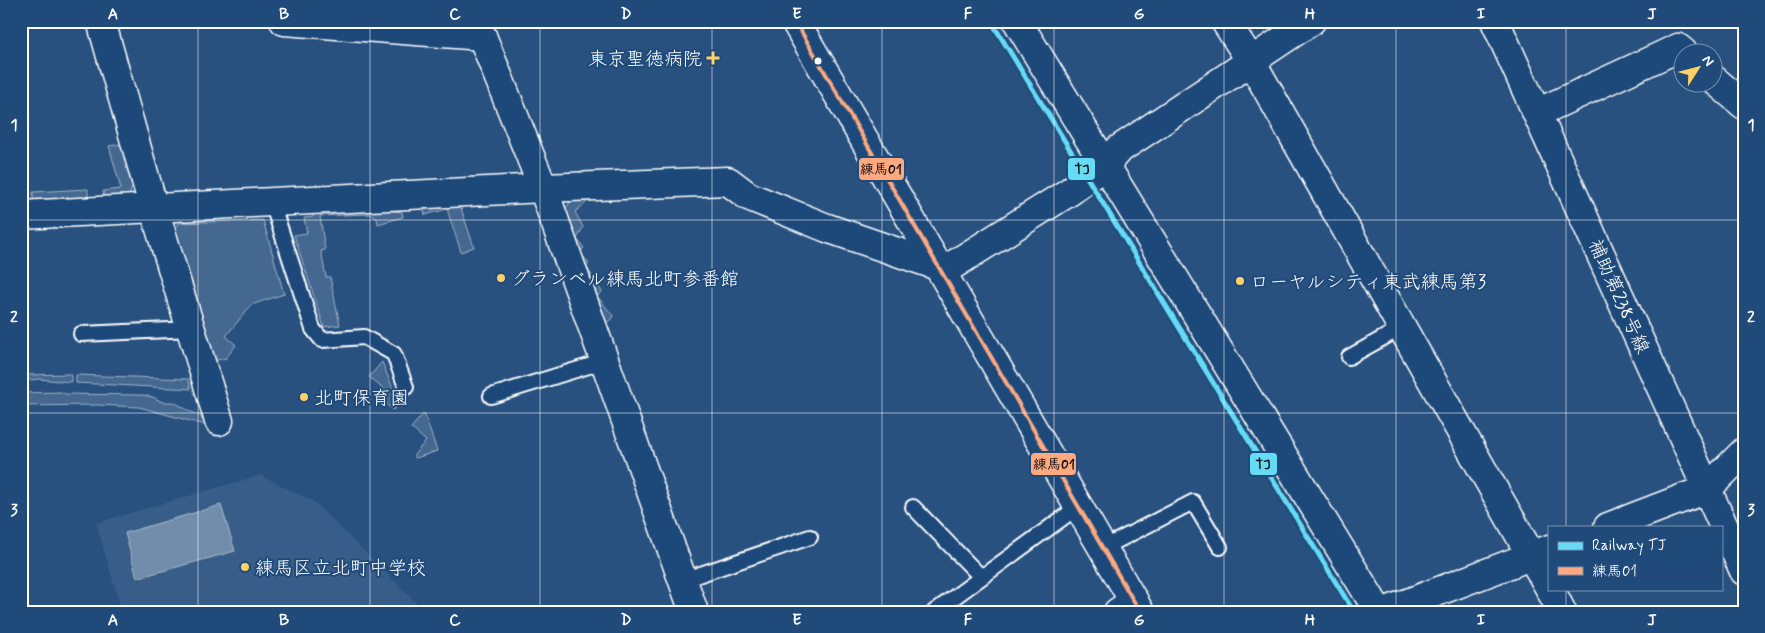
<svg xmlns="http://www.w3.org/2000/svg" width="1765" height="633" viewBox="0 0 1765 633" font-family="Mynerve,'Klee One',sans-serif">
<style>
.built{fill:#375d88}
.green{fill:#446890;stroke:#a2b4c8}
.water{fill:#718dab;stroke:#aabbcd}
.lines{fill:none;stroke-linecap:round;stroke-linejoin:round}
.lane-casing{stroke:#fff;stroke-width:18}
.street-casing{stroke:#fff;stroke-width:31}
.secondary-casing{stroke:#fff;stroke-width:31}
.lane{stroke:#1f4a7a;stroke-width:14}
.street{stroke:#1f4a7a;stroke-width:28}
.secondary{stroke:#1f4a7a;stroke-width:28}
.bus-1-casing{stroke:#1f4a7a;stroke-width:8}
.bus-1{stroke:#ffa980;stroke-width:4}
.rail-1-casing{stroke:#1f4a7a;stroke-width:9}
.rail-1{stroke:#66dbf5;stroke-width:5}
.grid{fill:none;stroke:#fff;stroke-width:1;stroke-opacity:0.55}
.poi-dot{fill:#ffd166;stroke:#1f4a7a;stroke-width:2}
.bus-dot{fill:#fff;stroke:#1f4a7a;stroke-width:2}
.labels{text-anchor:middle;stroke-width:4;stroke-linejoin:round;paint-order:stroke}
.poi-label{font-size:19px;fill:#fff;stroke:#1f4a7a;text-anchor:start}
.street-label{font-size:19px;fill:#fff;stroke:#1f4a7a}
.line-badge{stroke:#1f4a7a;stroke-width:2}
.pale-badge-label{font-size:14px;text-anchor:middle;font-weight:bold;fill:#111}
.neatline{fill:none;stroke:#fff;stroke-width:2}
.grid-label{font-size:16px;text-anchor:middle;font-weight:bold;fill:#fff}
</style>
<rect width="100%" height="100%" fill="#28517f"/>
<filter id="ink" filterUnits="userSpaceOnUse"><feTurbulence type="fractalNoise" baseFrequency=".02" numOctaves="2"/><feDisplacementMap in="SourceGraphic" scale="10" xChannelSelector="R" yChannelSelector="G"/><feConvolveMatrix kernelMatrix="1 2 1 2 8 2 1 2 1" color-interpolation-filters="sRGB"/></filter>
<g filter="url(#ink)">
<polygon class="built" points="260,475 313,501 426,612 122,612 96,523"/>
<g class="green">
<polygon points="121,144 133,184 129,197 104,197 103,191 121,189 109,146"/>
<polygon points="88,189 88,200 33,203 33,192"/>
<polygon points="586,199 587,202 575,212 583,227 577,239 584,248 580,252 589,264 586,266 602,292 597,296 614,317 604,325 564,210 572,200"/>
<polygon points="460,205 474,247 461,252 447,209 425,215 424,210 427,207"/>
<polygon points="376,209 402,212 403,217 378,224 377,218 370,214 320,216 325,250 321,251 326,277 330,277 340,325 324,327 294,235 307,233 304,218 313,217 313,213"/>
<polygon points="263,220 284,294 251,305 226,336 236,345 226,358 213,361 175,229 179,223"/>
<polygon points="382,362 399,403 393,410 381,400 387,392 369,377"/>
<polygon points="71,374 71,382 39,379 21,381 21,375"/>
<polygon points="76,375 188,379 191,389 76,383"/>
<polygon points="61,392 65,394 142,395 153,397 162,402 174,402 191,412 200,415 205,425 139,407 97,405 21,406 21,393"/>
<polygon points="424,413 437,451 416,458 413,456 426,441 411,428"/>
</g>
<polygon class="water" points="221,505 235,551 137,578 125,533"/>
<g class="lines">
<g class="lane-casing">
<g id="lane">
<polyline points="272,203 313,329 322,340 364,337 394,354 406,387"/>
<polyline points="81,334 192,329"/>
<polyline points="1349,357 1403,327"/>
<polyline points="491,396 605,361"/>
<polyline points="913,507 981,577"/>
<polyline points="1103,548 1193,502 1220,547"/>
<polyline points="683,580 810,537"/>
<polyline points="934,612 1079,506"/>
</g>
</g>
<g class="street-casing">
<g id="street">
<polyline points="101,21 154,209 219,421"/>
<polyline points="284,21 482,36"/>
<polyline points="469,21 482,36 543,188 694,612"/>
<polyline points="1017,21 1379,612"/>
<polyline points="1225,21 1251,61 1549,587"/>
<polyline points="1712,78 1744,105"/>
<polyline points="1537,113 1678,48 1683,52"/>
<polyline points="21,215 543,188 728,181 748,196 827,228 938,266"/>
<polyline points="942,272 1069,192 1104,166 1118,150 1311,21"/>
<polyline points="1550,589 1562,612"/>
<polyline points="1118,612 1134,601"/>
</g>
</g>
<g class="secondary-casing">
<g id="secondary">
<polyline points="795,21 1140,612"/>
<polyline points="1495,21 1744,571"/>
<polyline points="1608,527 1707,489 1744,452"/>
<polyline points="1384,612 1549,549"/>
</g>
</g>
<use href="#lane" class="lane"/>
<use href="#street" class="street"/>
<use href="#secondary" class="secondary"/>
<g class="bus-1-casing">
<polyline id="bus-1" points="795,21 1140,612"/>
</g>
<use href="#bus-1" class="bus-1"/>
<g class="rail-1-casing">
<polyline id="rail-1" points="991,21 1354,612"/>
</g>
<use href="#rail-1" class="rail-1"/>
</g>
</g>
<path class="grid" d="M 198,21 L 198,612M 370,21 L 370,612M 540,21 L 540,612M 712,21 L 712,612M 882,21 L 882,612M 1054,21 L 1054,612M 1224,21 L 1224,612M 1396,21 L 1396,612M 1566,21 L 1566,527M 21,220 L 1744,220M 21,413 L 1744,413M 1566,589 L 1566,612"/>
<g class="poi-dot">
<path d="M710.5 50.5h5v5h5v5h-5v5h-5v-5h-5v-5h5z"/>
<circle cx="501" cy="278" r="5"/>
<circle cx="1240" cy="281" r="5"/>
<circle cx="304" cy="397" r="5"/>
<circle cx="245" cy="567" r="5"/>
</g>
<circle class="bus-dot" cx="818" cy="61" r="4.5"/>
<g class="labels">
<g class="poi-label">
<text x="702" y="65" text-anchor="end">東京聖徳病院</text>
<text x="511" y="285">グランベル練馬北町参番館</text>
<text x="1250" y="288">ローヤルシティ東武練馬第3</text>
<text x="314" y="404">北町保育園</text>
<text x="255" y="574">練馬区立北町中学校</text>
</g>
<g class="street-label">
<text transform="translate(1620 296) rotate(66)" y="7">補助第238号線</text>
</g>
</g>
<g class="line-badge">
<rect x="858" y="157" width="47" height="24" rx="5" fill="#ffa980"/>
<rect x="1067" y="157" width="29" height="24" rx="5" fill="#66dbf5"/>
<rect x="1030" y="452" width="47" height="24" rx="5" fill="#ffa980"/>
<rect x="1249" y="452" width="29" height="24" rx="5" fill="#66dbf5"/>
</g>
<g class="pale-badge-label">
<text x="881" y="174">練馬01</text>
<text x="1082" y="174">TJ</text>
<text x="1054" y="469">練馬01</text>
<text x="1263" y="469">TJ</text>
</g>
<rect width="1765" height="633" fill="none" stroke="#1f4a7a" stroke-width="55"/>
<rect x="1548" y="526" width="175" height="65" fill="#1f4a7a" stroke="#7992af"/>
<rect x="1558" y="542" width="25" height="8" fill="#66dbf5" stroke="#7992af"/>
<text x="1592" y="550" font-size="15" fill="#ffffff">Railway TJ</text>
<rect x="1558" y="567" width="25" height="8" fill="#ffa980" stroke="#7992af"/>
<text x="1592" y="576" font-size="15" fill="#ffffff">練馬01</text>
<g transform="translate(1698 68) rotate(54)"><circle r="24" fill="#1f4a7a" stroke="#7992af"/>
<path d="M0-4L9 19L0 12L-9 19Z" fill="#ffd166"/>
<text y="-8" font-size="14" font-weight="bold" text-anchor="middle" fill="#ffffff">N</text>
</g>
<rect x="28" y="28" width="1710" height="578" class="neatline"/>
<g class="grid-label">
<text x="113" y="19">A</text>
<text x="284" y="19">B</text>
<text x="455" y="19">C</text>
<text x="626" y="19">D</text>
<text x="797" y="19">E</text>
<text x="968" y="19">F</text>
<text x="1139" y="19">G</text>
<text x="1310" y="19">H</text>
<text x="1481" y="19">I</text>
<text x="1652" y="19">J</text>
<text x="14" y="130">1</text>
<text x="1751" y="130">1</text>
<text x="14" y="322">2</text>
<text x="1751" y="322">2</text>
<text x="14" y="515">3</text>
<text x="1751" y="515">3</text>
<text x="113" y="625">A</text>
<text x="284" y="625">B</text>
<text x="455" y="625">C</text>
<text x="626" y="625">D</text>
<text x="797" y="625">E</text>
<text x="968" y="625">F</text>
<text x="1139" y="625">G</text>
<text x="1310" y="625">H</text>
<text x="1481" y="625">I</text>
<text x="1652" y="625">J</text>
</g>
</svg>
